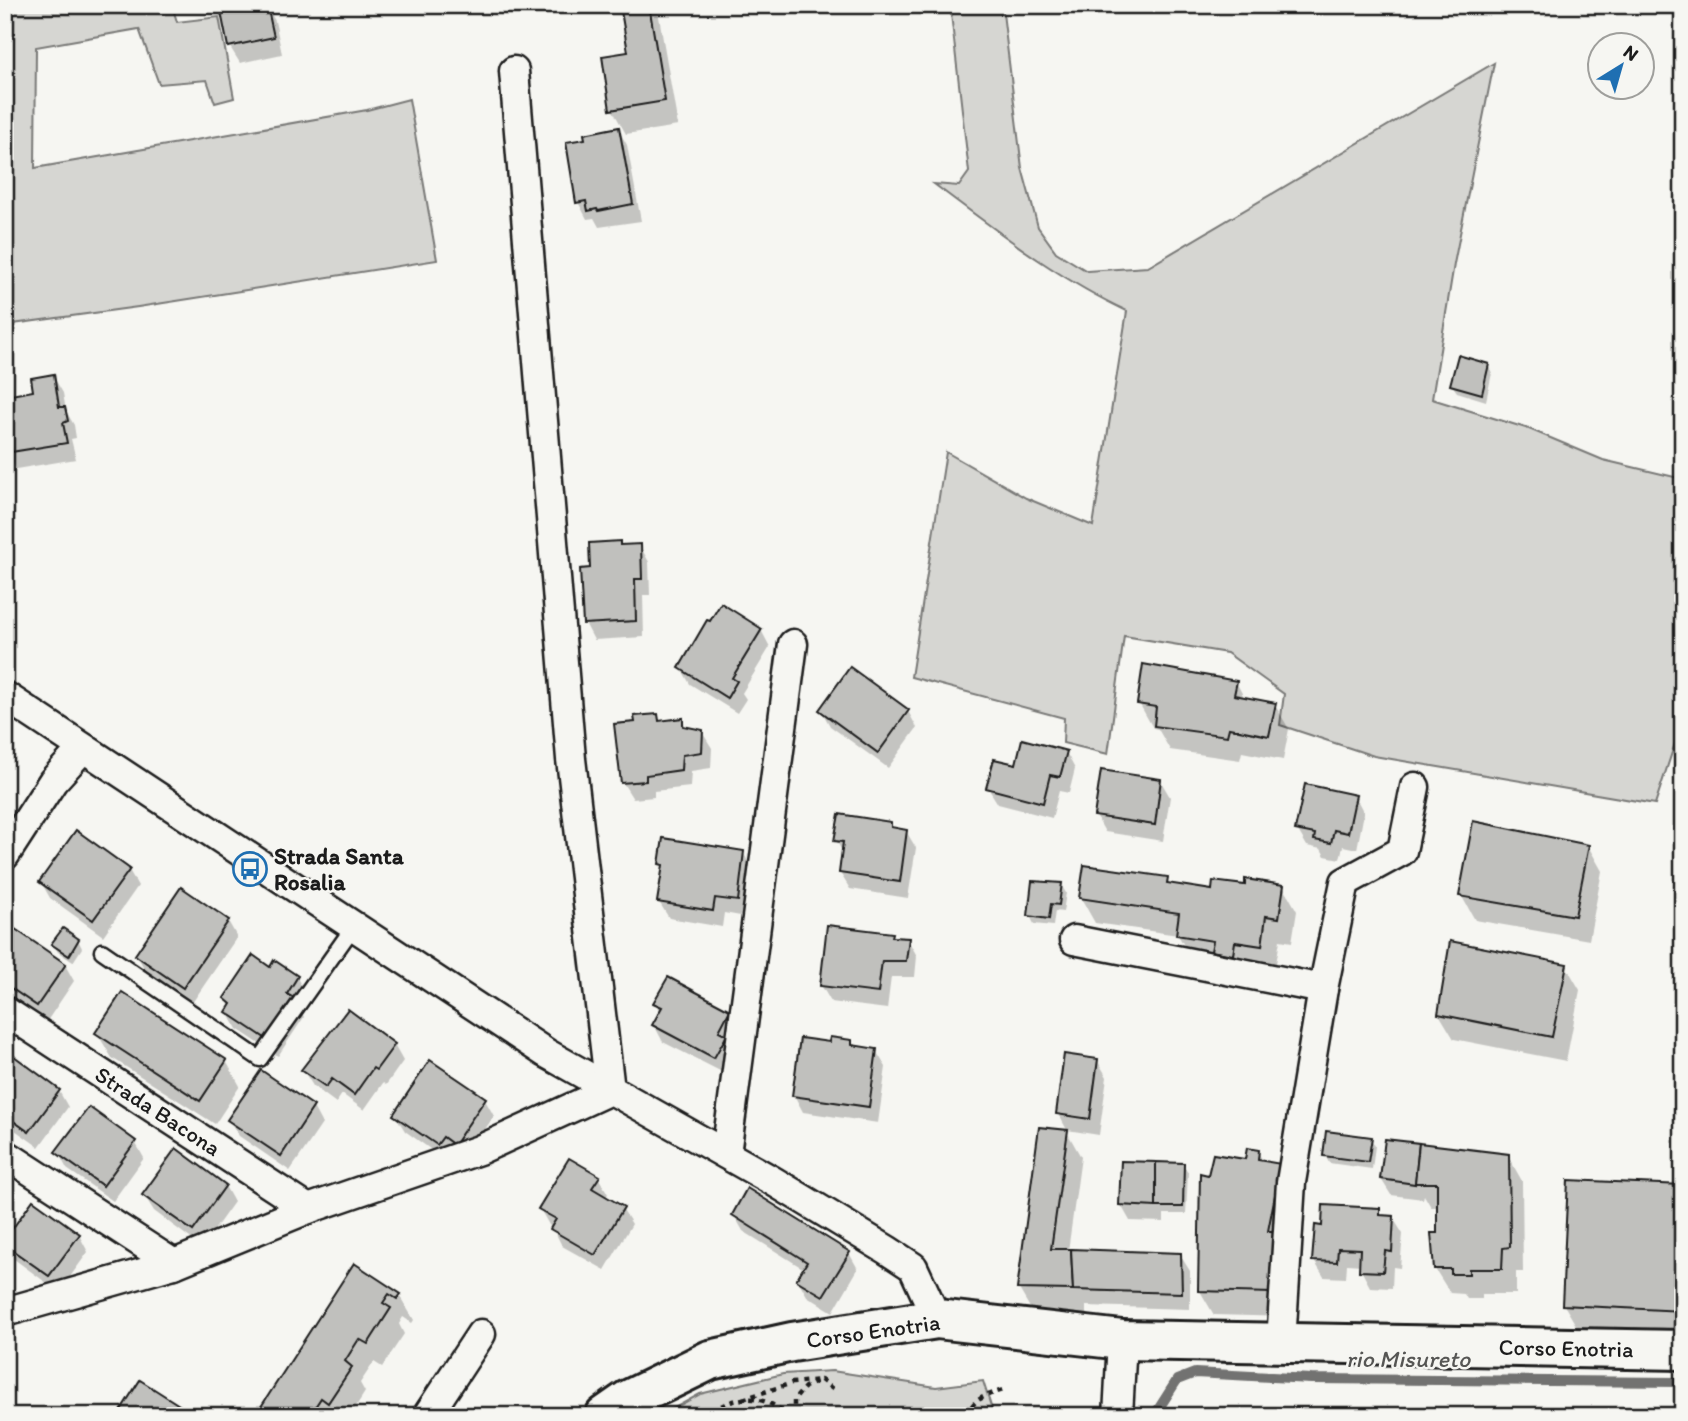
<svg xmlns="http://www.w3.org/2000/svg" width="1688" height="1421" viewBox="0 0 1688 1421" font-family="Itim,sans-serif">
<style>
.green{fill:#d6d6d2;stroke:#797977;stroke-width:2}
.shadow{fill:#0003}
.lines{fill:none;stroke-linecap:round;stroke-linejoin:round}
.stream{stroke:#727271;stroke-width:10}
.building{fill:#c0c0bd;stroke:#1c1c1c;stroke-width:2}
.lane-casing{stroke:#1c1c1c;stroke-width:19}
.street-casing{stroke:#1c1c1c;stroke-width:33}
.secondary-casing{stroke:#1c1c1c;stroke-width:44}
.path{stroke:#1c1c1c;stroke-width:4.5;stroke-dasharray:5 5;stroke-linecap:butt}
.lane{stroke:#f6f6f2;stroke-width:14}
.street{stroke:#f6f6f2;stroke-width:28}
.secondary{stroke:#f6f6f2;stroke-width:38}
.labels{text-anchor:middle;stroke-width:5;stroke-linejoin:round;paint-order:stroke}
.poi-label{font-size:23px;font-weight:bold;fill:#1c1c1c;stroke:#f6f6f2;text-anchor:start}
.street-label{font-size:23px;fill:#1c1c1c;stroke:#f6f6f2}
.water-label{font-size:24px;font-style:italic;fill:#565654;stroke:#f6f6f2}
</style>
<rect width="100%" height="100%" fill="#f6f6f2"/>
<filter id="ink" filterUnits="userSpaceOnUse"><feTurbulence type="fractalNoise" baseFrequency=".0143" numOctaves="2"/><feDisplacementMap in="SourceGraphic" scale="14" xChannelSelector="R" yChannelSelector="G"/><feConvolveMatrix kernelMatrix="1 2 1 2 8 2 1 2 1" color-interpolation-filters="sRGB"/></filter>
<g filter="url(#ink)">
<g class="green">
<polygon points="5,5 172,5 177,22 219,17 234,98 215,103 207,80 159,84 139,29 36,47 35,168 367,110 409,99 437,260 138,307 5,325"/>
<path d="M 950,5 L 1002,5 L 1022,168 L 1038,227 L 1056,252 L 1087,271 L 1148,267 L 1494,63 L 1454,264 L 1432,399 L 1529,429 L 1603,460 L 1683,479 L 1683,719 L 1655,804 L 1374,756 L 1280,725 L 1284,694 L 1227,653 L 1124,636 L 1108,754 L 1063,743 L 1064,718 L 911,677 L 946,452 L 1026,498 L 1093,526 L 1127,311 C 1058,279 996,230 934,184 L 959,186 L 969,172 Z"/>
<polygon points="832,1371 936,1387 983,1381 994,1416 660,1416 700,1394 783,1374"/>
</g>
<g class="shadow">
<polygon points="266,5 275,21 282,54 240,63 230,47 223,14"/>
<polygon points="622,5 657,5 678,126 626,134 612,109 630,53"/>
<polygon points="618,129 627,145 641,221 599,227 594,218 587,219 578,202 587,140"/>
<polygon points="1488,365 1492,373 1486,401 1457,392 1452,385"/>
<polygon points="53,376 63,393 66,411 74,425 76,438 71,439 76,459 16,469 6,452 8,431 5,425 5,397 35,393"/>
<polygon points="619,543 621,546 640,546 649,562 650,595 643,595 644,637 594,640 585,623 592,570"/>
<polygon points="761,630 770,647 742,693 746,699 737,713 690,684 681,668"/>
<polygon points="1236,682 1245,699 1275,705 1289,729 1283,760 1242,752 1240,760 1170,750 1158,729 1153,728 1139,703"/>
<polygon points="821,710 908,711 917,728 888,768 830,726"/>
<polygon points="657,715 661,722 682,720 687,728 702,732 712,748 711,768 691,771 690,787 654,791 654,797 633,799 623,783 616,725 637,724"/>
<polygon points="1066,752 1075,769 1069,793 1059,791 1052,818 998,804 988,788 1017,766"/>
<polygon points="1160,780 1170,797 1163,841 1105,832 1096,816"/>
<polygon points="1355,796 1364,813 1357,849 1343,846 1340,859 1325,856 1321,849 1307,846 1297,829"/>
<polygon points="890,823 894,829 906,831 916,848 908,898 850,889 840,873 843,853 836,840"/>
<polygon points="1588,846 1602,871 1589,940 1475,920 1461,895"/>
<polygon points="743,852 752,869 746,917 724,913 722,927 669,918 659,902 664,870 661,864"/>
<polygon points="129,870 138,886 103,936 50,898 41,882"/>
<polygon points="1167,879 1171,886 1213,892 1283,886 1297,911 1292,942 1280,940 1275,970 1192,959 1178,935 1095,923 1081,898"/>
<polygon points="1061,885 1066,893 1063,912 1055,911 1053,926 1034,924 1030,916"/>
<polygon points="228,921 237,937 192,1003 146,972 137,955"/>
<polygon points="5,925 65,965 74,981 47,1021 5,992"/>
<polygon points="892,935 894,939 908,940 917,956 915,977 891,977 887,1009 831,1002 821,985"/>
<polygon points="78,940 82,948 73,962 58,952 53,944"/>
<polygon points="1566,966 1580,990 1566,1061 1454,1039 1439,1014"/>
<polygon points="270,969 297,978 306,994 298,1006 304,1017 278,1056 237,1029 228,1012 231,1008 226,999"/>
<polygon points="655,1003 729,1011 738,1028 724,1073 663,1042 654,1025 661,1013"/>
<polygon points="97,1033 226,1061 240,1086 215,1124 112,1058"/>
<polygon points="851,1042 854,1047 876,1051 886,1067 878,1123 803,1112 794,1095 831,1044"/>
<polygon points="394,1045 403,1061 386,1085 383,1083 364,1110 342,1094 336,1103 313,1086 303,1070"/>
<polygon points="1097,1060 1107,1077 1099,1135 1067,1130 1058,1113"/>
<polygon points="5,1062 59,1091 68,1107 39,1147 5,1123"/>
<polygon points="431,1063 485,1100 494,1116 464,1160 447,1161 405,1131 395,1115"/>
<polygon points="313,1107 322,1124 290,1171 239,1136 229,1120"/>
<polygon points="1067,1132 1081,1157 1068,1251 1180,1255 1190,1271 1190,1309 1086,1306 1086,1315 1033,1313 1019,1289"/>
<polygon points="1371,1139 1375,1146 1372,1169 1329,1163 1325,1155"/>
<polygon points="135,1142 144,1158 113,1201 67,1169 58,1152"/>
<polygon points="1258,1152 1264,1163 1280,1165 1285,1317 1214,1315 1200,1291 1246,1161"/>
<polygon points="1508,1156 1522,1181 1523,1272 1516,1272 1516,1294 1482,1294 1482,1299 1467,1299 1464,1294 1450,1293 1435,1269 1439,1207 1431,1207 1424,1195 1423,1199 1391,1195 1381,1179"/>
<polygon points="1183,1164 1188,1172 1186,1214 1164,1214 1164,1222 1130,1221 1121,1205"/>
<polygon points="598,1177 608,1194 605,1198 622,1208 632,1224 605,1270 562,1246 553,1228 549,1225 540,1209"/>
<polygon points="225,1186 234,1202 202,1247 154,1211 144,1195"/>
<polygon points="1683,1187 1683,1342 1583,1337 1564,1305"/>
<polygon points="1379,1210 1383,1217 1393,1218 1403,1234 1400,1268 1393,1267 1392,1288 1370,1287 1361,1270 1361,1265 1347,1264 1346,1278 1324,1277 1314,1261 1323,1228"/>
<polygon points="734,1215 849,1253 858,1269 833,1312 807,1296 798,1280 804,1269 743,1231"/>
<polygon points="79,1235 88,1252 59,1292 14,1259 5,1244"/>
<polygon points="354,1266 399,1295 414,1320 412,1323 403,1317 399,1324 404,1334 382,1367 374,1362 360,1383 365,1392 350,1416 257,1416"/>
<polygon points="1460,1413 1480,1413 1481,1416 1460,1416"/>
<polygon points="1371,1414 1391,1414 1392,1416 1371,1416"/>
</g>
<g class="lines">
<polyline class="stream" points="1154,1416 1177,1380 1195,1373 1311,1379 1683,1382"/>
</g>
<g class="building">
<polygon points="254,5 267,5 274,37 228,47 221,12"/>
<polygon points="620,5 649,5 665,101 610,110 602,56 628,52"/>
<polygon points="619,127 633,204 598,211 597,209 588,211 586,201 576,203 566,142 585,139 584,134"/>
<polygon points="1458,355 1489,364 1482,394 1450,385"/>
<polygon points="54,374 59,407 65,407 68,421 63,423 67,443 5,453 5,429 9,429 5,413 5,396 33,391 31,378"/>
<polygon points="620,541 620,545 641,544 642,579 635,579 636,621 583,624 580,569 590,568 589,543"/>
<polygon points="721,603 762,629 732,678 737,681 727,698 679,668 707,620 710,621"/>
<polygon points="1143,664 1237,681 1234,695 1276,703 1269,736 1229,728 1227,736 1154,726 1156,707 1137,704"/>
<polygon points="850,667 909,710 878,753 819,710"/>
<polygon points="658,714 659,721 683,718 683,726 703,730 702,752 682,755 681,770 646,775 646,781 621,783 614,724 635,722 634,716"/>
<polygon points="1022,739 1067,751 1060,777 1050,775 1043,803 986,788 994,759 1016,764"/>
<polygon points="1101,770 1161,779 1155,825 1094,816"/>
<polygon points="1305,784 1356,795 1348,833 1334,830 1331,843 1314,840 1315,834 1295,830"/>
<polygon points="839,814 891,822 891,827 907,830 900,882 839,873 843,842 834,841"/>
<polygon points="1473,821 1589,845 1575,916 1459,896"/>
<polygon points="76,830 130,869 93,920 39,882"/>
<polygon points="663,838 744,851 738,901 715,898 713,911 657,902 663,865 659,864"/>
<polygon points="1084,865 1168,877 1167,883 1212,890 1213,881 1245,885 1245,879 1284,885 1279,918 1266,916 1262,946 1235,942 1233,955 1211,951 1213,941 1176,935 1179,913 1079,898"/>
<polygon points="1032,881 1062,883 1059,905 1051,904 1049,919 1028,916"/>
<polygon points="181,887 229,920 183,988 135,955"/>
<polygon points="5,922 66,964 37,1006 5,984"/>
<polygon points="827,925 893,933 892,937 909,938 906,961 882,961 878,993 820,986"/>
<polygon points="63,928 79,939 69,956 51,944"/>
<polygon points="1450,941 1567,964 1552,1037 1438,1014"/>
<polygon points="253,955 270,967 274,960 298,976 287,994 296,999 268,1040 226,1012 231,1004 224,998"/>
<polygon points="668,977 730,1010 719,1031 727,1035 714,1058 652,1025 662,1007 653,1003"/>
<polygon points="122,992 227,1060 200,1101 95,1033"/>
<polygon points="348,1009 395,1044 376,1070 373,1068 354,1095 332,1079 326,1087 301,1070"/>
<polygon points="830,1037 852,1040 852,1045 877,1049 869,1107 792,1096 800,1038 829,1042"/>
<polygon points="10,1053 60,1090 29,1132 5,1115 5,1059"/>
<polygon points="1064,1054 1098,1059 1090,1119 1056,1114"/>
<polygon points="430,1060 486,1098 454,1145 443,1137 437,1145 393,1115"/>
<polygon points="261,1070 314,1106 281,1156 227,1120"/>
<polygon points="89,1107 136,1141 103,1186 55,1152"/>
<polygon points="1039,1127 1068,1130 1051,1249 1071,1249 1073,1290 1017,1289"/>
<polygon points="1326,1131 1372,1137 1368,1162 1323,1156"/>
<polygon points="1385,1139 1419,1143 1415,1184 1380,1179"/>
<polygon points="1419,1143 1509,1154 1510,1247 1503,1248 1502,1269 1469,1269 1469,1274 1451,1274 1451,1269 1434,1269 1431,1233 1437,1233 1437,1183 1415,1183"/>
<polygon points="176,1148 226,1185 193,1231 142,1195"/>
<polygon points="1247,1148 1259,1150 1258,1160 1281,1164 1268,1231 1273,1231 1272,1293 1198,1291 1200,1173 1208,1175 1213,1154 1245,1159"/>
<polygon points="569,1158 600,1176 592,1188 624,1207 595,1255 550,1229 556,1219 538,1209"/>
<polygon points="1121,1161 1156,1162 1156,1207 1119,1205"/>
<polygon points="1156,1162 1184,1163 1183,1207 1156,1207"/>
<polygon points="1568,1180 1683,1185 1683,1311 1562,1305"/>
<polygon points="747,1188 850,1252 823,1296 796,1280 807,1262 732,1215"/>
<polygon points="33,1200 80,1234 49,1276 5,1245 5,1239"/>
<polygon points="1323,1205 1380,1208 1380,1215 1394,1216 1392,1252 1385,1251 1383,1272 1359,1271 1360,1249 1338,1248 1337,1262 1312,1261 1315,1225 1322,1226"/>
<polygon points="1071,1249 1181,1253 1182,1293 1073,1290"/>
<polygon points="354,1263 401,1294 397,1299 389,1294 383,1303 391,1308 368,1344 359,1339 345,1361 352,1367 328,1403 321,1398 309,1416 255,1416"/>
<polygon points="140,1380 190,1412 187,1416 117,1416"/>
</g>
<g class="lines">
<g class="lane-casing">
<polyline id="lane" points="102,951 260,1059 354,926"/>
</g>
<g class="street-casing">
<g id="street">
<polyline points="5,696 546,1053 773,1181 887,1250 913,1267 937,1319"/>
<polyline points="5,855 53,781 83,748"/>
<polyline points="1074,940 1323,989"/>
<polyline points="5,1011 308,1209"/>
<polyline points="5,1154 174,1264"/>
<polyline points="726,1154 793,644"/>
<polyline points="5,1312 174,1264 308,1209 479,1150 610,1090 571,759 514,71"/>
<polyline points="1281,1343 1291,1182 1323,989 1345,882 1402,851 1415,787"/>
<polyline points="427,1416 481,1334"/>
<polyline points="1118,1416 1122,1340"/>
</g>
</g>
<g class="secondary-casing">
<polyline id="secondary" points="605,1416 628,1400 710,1360 792,1342 937,1319 1122,1340 1683,1350"/>
</g>
<g class="path">
<polyline points="743,1399 792,1383 821,1380 834,1390"/>
<path d="M 704,1416 C 735,1395 759,1391 789,1416"/>
<polyline points="794,1416 794,1400 805,1387 816,1382"/>
<path d="M 969,1416 C 969,1398 992,1394 1006,1389"/>
</g>
<use href="#lane" class="lane"/>
<use href="#street" class="street"/>
<use href="#secondary" class="secondary"/>
</g>
</g>
<defs>
<g id="bus-ring" transform="scale(1.75)"><circle r="9.5" fill="#f6f6f2" stroke="#1f6fb2" stroke-width="1.5"/><path d="M-5-6H5V4H4V6H2V4H-2V6H-4V4H-5ZM-3.5-4V0h7V-4ZM-3.5 1.2v1.5H-2V1.2ZM2 1.2v1.5H3.5V1.2Z" fill="#1f6fb2"/></g>
</defs>
<g fill-rule="evenodd">
<use href="#bus-ring" x="250" y="869"/>
</g>
<g class="labels">
<g class="poi-label">
<text x="274" y="864">Strada Santa<tspan x="274" dy="26">Rosalia</tspan></text>
</g>
<g class="street-label">
<text transform="translate(158 1111) rotate(33)" y="8">Strada Bacona</text>
<text transform="translate(873 1331) rotate(-8)" y="8">Corso Enotria</text>
<text transform="translate(1566 1348) rotate(1)" y="8">Corso Enotria</text>
</g>
<g class="water-label">
<text x="1408" y="1367">rio Misureto</text>
</g>
</g>
<rect width="1688" height="1421" fill="none" stroke="#f6f6f2" stroke-width="28"/>
<rect x="14" y="14" width="1660" height="1393" fill="none" stroke="#1c1c1c" stroke-width="2.5" filter="url(#ink)"/>
<g transform="translate(1621 66) rotate(37)"><circle r="33" fill="#f6f6f2" stroke="#9f9f9c" stroke-width="2"/>
<path d="M0-5L12 26L0 18L-12 26Z" fill="#1f6fb2"/>
<text y="-10" font-size="19" font-weight="bold" text-anchor="middle" fill="#1c1c1c">N</text>
</g>
</svg>
